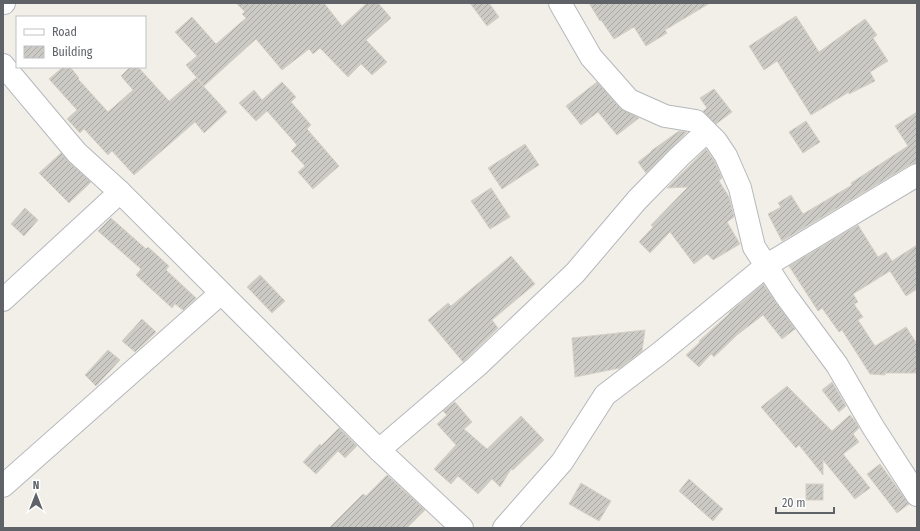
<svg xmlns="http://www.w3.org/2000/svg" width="920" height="531" viewBox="0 0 920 531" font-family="'Fira Sans Condensed',sans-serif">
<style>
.building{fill:url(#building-hatch);stroke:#d6d1c6}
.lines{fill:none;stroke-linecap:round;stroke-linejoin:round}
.street-casing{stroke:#b5b8bc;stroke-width:24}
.street{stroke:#fff;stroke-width:22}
</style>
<defs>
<pattern id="building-hatch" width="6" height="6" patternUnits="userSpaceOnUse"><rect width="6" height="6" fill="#cccac5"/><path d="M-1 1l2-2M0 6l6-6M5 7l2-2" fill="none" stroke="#a9a8a4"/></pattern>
</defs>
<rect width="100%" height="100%" fill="#f1efe8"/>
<g class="building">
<polygon points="236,3 324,3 342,26 367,3 378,3 391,18 366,40 387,62 372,75 361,64 348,77 320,48 313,54 309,49 282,70 256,39 204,86 186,65 197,56 175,32 192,17 216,44 246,18 242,14 245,12"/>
<polygon points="470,3 489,3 499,17 487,26"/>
<polygon points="589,3 710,3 665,30 667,33 646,46 634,27 614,39 601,20 600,21"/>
<polygon points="796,16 819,52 865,19 877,35 873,38 888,61 870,72 875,81 849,94 849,92 811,115 777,61 764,70 749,46"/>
<polygon points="63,67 70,67 79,78 78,79 108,112 133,90 121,76 130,67 138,67 169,101 196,78 227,112 204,133 195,122 134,175 112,151 108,155 84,129 80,133 67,119 77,110 49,79"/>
<polygon points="282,82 296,97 291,102 311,125 307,129 339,166 313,189 298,172 305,166 291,151 297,145 267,111 256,121 239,103 254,90 262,100"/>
<polygon points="597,82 620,108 639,118 617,135 598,112 581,125 566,106"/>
<polygon points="714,89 732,112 716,124 703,111 707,108 700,98"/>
<polygon points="917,112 917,163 911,164 782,241 768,214 781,207 778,203 791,195 803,214 852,185 851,183 908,146 895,126"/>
<polygon points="806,121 820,142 803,153 789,132"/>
<polygon points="679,131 687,132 646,173 638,162 651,152 651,151"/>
<polygon points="525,144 539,165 502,189 488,168"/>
<polygon points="706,149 715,162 722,178 719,181 729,197 734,217 727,222 740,244 713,260 707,254 694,264 670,232 650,253 639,242 653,227 651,225 688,187 667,188"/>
<polygon points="61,153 69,162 91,182 69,203 39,173"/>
<polygon points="491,188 510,217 490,229 471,201"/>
<polygon points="25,208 38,220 24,236 11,224"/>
<polygon points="111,218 146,249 148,247 169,266 166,270 196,298 183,310 175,304 172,308 136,275 141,269 98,231"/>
<polygon points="858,225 878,257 886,252 892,261 917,245 917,289 906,296 890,271 853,294 858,302 854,304 863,317 858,320 875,346 906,327 917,344 917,373 885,373 885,375 870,374 842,330 839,332 822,308 818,311 789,266"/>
<polygon points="511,256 535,284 492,320 498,328 463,362 428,320 448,303 451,306"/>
<polygon points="260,275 285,301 272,313 247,287"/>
<polygon points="763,284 795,329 782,339 763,315 737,335 714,357 711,354 699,367 686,355 700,342 699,341 729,314 729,313"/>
<polygon points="142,319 156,332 135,352 122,341"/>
<polygon points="645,330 642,351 620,368 575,377 572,338"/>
<polygon points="108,350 120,360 96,386 85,375"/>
<polygon points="832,382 846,406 839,412 822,390"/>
<polygon points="787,386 832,431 850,415 855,421 859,428 853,434 859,442 843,454 870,488 855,499 823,460 823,475 799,445 796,448 761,407"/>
<polygon points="455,402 472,422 464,429 487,449 521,416 544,440 513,470 511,469 500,487 492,479 478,494 458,476 451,484 434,469 456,445 437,424 447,415 443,411"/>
<polygon points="339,428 357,446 345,458 338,451 316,474 303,462 320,444 321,446"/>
<polygon points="880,464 909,504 897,513 867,474"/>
<polygon points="387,475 425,510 407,528 329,528 363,494 366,496"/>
<polygon points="689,479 723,509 713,521 679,491"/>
<polygon points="581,483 611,501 599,521 569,504"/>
<rect x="806" y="484" width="17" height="16"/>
</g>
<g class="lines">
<g class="street-casing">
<g id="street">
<polyline points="3,3 4,3"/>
<polyline points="560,3 591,57 629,100 665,116 696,121 716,141 726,156 740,188 754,247 786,296 837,365 873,427 917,495"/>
<polyline points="3,65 77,153 120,192 379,450 462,528"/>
<polyline points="3,300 120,192"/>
<polyline points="379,450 477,366 575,273 637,200 679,157 706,132"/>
<polyline points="3,486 221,293"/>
<polyline points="504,528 562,462 605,395 660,353 767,265 917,175"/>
</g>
</g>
<use href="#street" class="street"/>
</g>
<rect width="920" height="531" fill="none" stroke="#5f6368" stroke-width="8"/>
<rect x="16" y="16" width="130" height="52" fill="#ffffff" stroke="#bfc1c3"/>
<rect x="24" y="29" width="20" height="6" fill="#ffffff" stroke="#bfc1c3"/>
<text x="52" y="36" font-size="12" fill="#5f6368">Road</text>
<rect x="24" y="46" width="20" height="12" fill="url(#building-hatch)" stroke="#bfc1c3"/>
<text x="52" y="56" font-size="12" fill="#5f6368">Building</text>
<g transform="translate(36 495)" stroke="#ffffff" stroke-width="3" paint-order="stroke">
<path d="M0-3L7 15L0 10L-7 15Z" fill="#5f6368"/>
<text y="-6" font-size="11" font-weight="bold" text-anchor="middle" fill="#5f6368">N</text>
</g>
<path d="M776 507v6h58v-6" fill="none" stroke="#5f6368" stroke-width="2"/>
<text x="782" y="507" font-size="12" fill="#5f6368" stroke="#ffffff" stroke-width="3" paint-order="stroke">20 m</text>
</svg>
